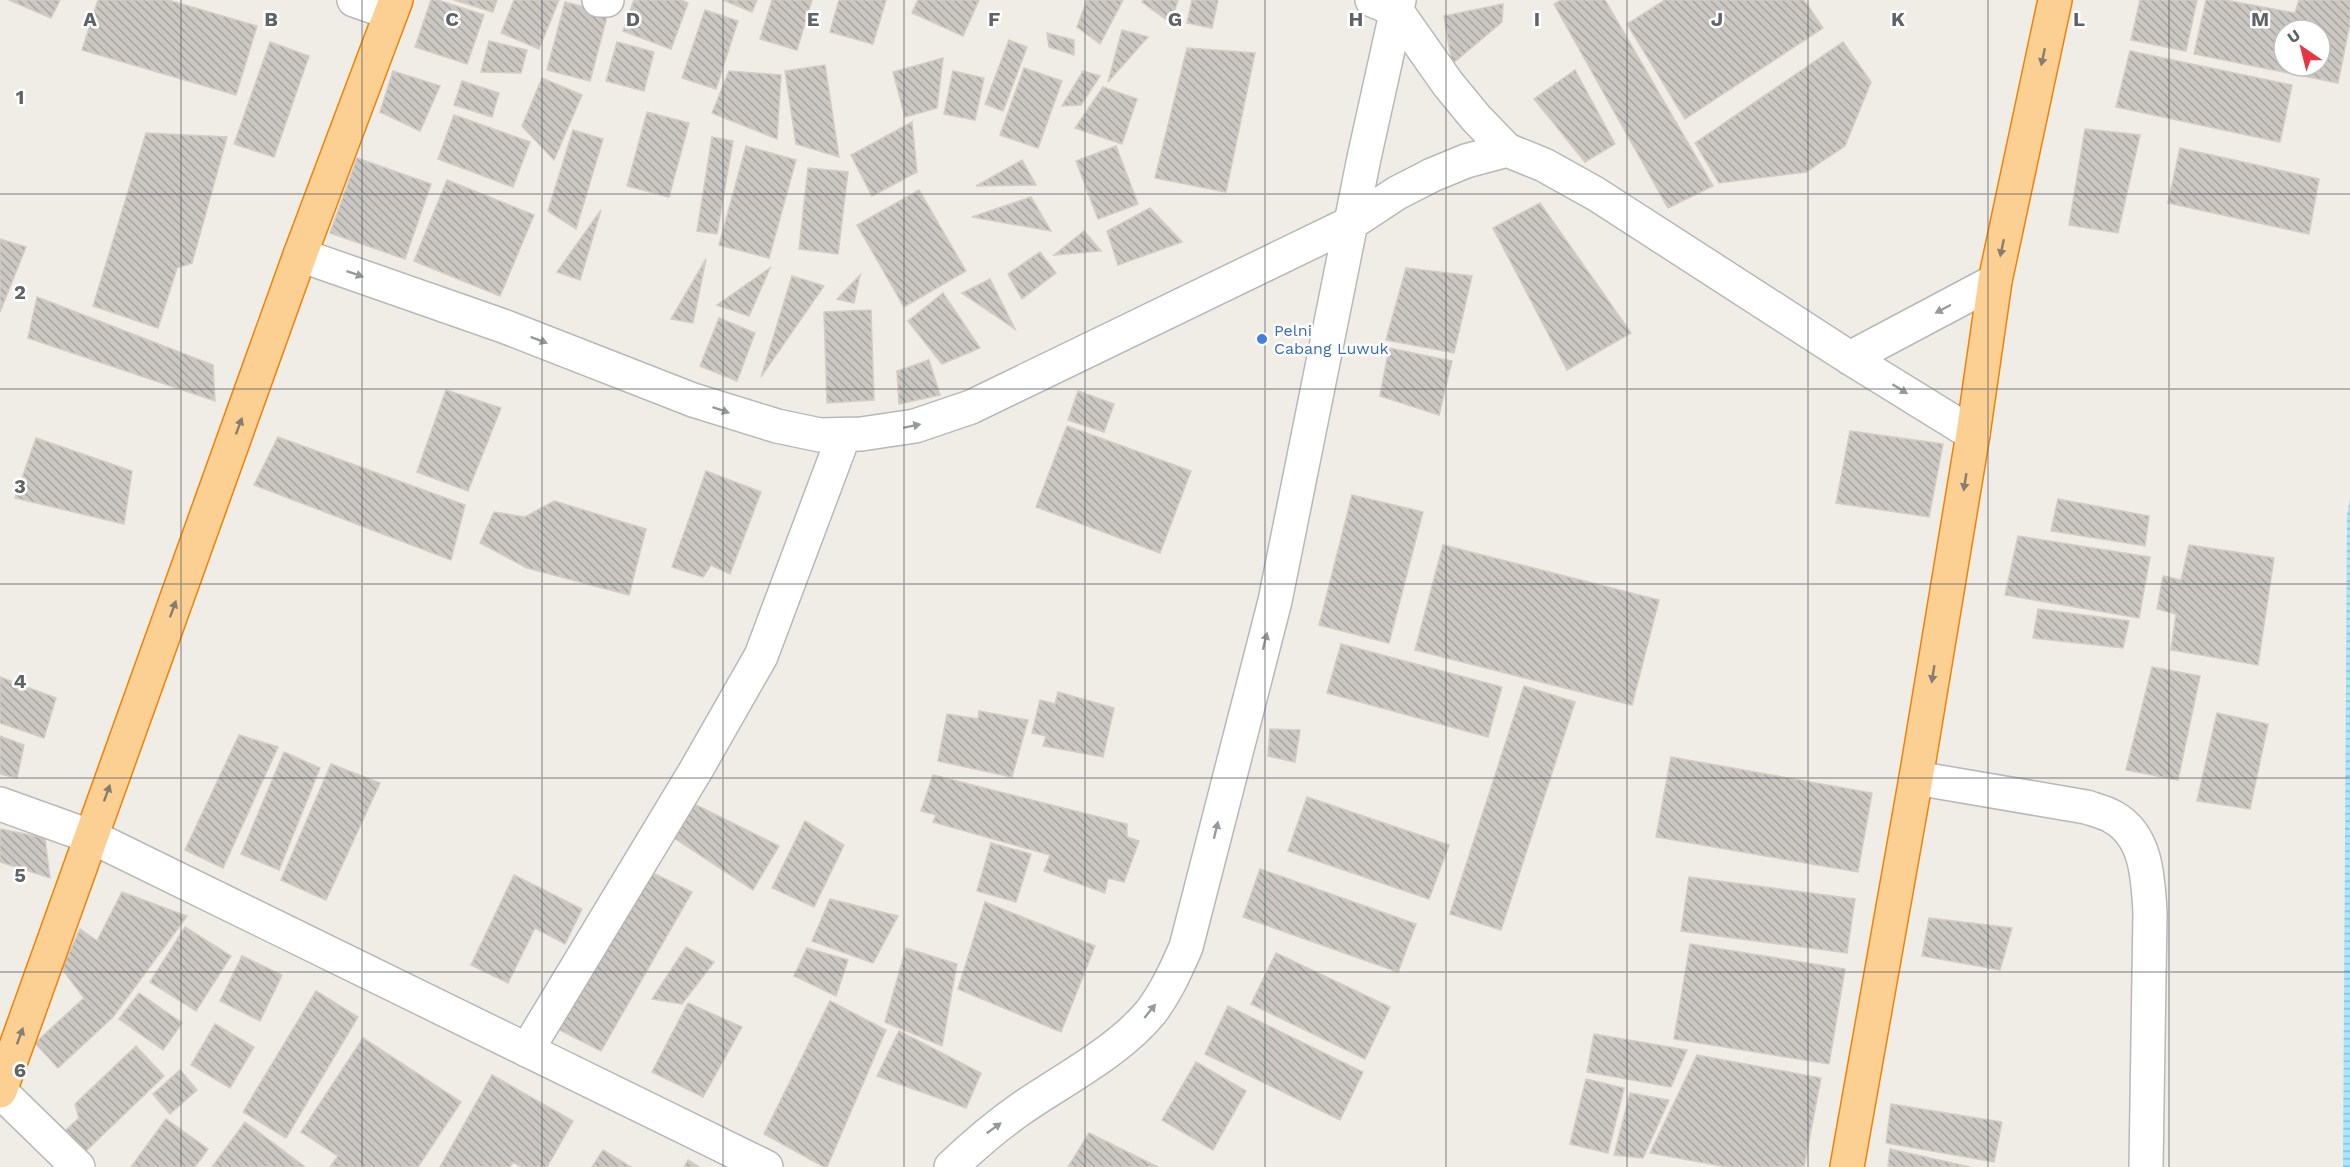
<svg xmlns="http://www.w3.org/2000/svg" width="2350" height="1167" viewBox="0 0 2350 1167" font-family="'Work Sans',sans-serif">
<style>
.water{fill:url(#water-rules)}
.building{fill:url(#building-back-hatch);stroke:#d4cdc4;stroke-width:1.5;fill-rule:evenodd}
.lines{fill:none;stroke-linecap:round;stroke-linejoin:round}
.street-casing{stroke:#b6b9bc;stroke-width:36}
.highway-casing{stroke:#f28204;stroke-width:36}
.street{stroke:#fff;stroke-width:33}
.highway{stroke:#fbd092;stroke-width:33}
.oneway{fill:#857e71}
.oneway2{fill:#969a9c}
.grid{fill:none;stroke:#5e6366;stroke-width:1.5;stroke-opacity:0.55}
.shop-dot{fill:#3f7fe0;stroke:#fff;stroke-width:2}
.labels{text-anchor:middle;stroke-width:5;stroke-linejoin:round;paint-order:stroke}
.shop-label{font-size:16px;fill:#366cbe;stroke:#fff;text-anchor:start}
.grid-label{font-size:20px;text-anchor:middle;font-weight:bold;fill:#5e6366;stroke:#fff;stroke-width:5;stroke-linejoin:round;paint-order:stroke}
</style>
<defs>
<pattern id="water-rules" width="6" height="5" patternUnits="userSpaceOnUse" patternTransform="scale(1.5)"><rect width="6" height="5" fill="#a8e6fe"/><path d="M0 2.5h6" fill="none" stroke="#8cbed1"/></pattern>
<pattern id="building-back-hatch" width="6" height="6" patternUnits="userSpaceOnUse" patternTransform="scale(1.5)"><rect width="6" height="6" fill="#cbc7c3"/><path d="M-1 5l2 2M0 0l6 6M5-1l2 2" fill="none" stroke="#a8a5a2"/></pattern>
</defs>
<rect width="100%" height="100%" fill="#f0ece6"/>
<polygon class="water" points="2350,498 2350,1167 2343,1167 2347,515"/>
<g class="building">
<polygon points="9,0 60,0 51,18"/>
<polygon points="98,0 168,0 257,26 236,95 82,50"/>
<polygon points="431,0 438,0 484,15 467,64 415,47"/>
<polygon points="454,0 497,0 493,12"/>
<polygon points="514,0 559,0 539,49 501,33"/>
<polygon points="634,0 681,0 688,3 671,49 623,31"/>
<polygon points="723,0 757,0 752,12"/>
<polygon points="772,0 812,0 797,50 760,39"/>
<polygon points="839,0 886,0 873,44 830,32"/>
<polygon points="918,0 979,0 963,36 912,13"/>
<polygon points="1087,0 1123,0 1100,44 1077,27"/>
<polygon points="1143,0 1178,0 1171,23 1142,2"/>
<polygon points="1192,0 1218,0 1212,28 1187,23"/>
<polygon points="1561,0 1605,0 1713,186 1668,208 1554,4"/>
<polygon points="1665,0 1804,0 1823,28 1685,119 1627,24"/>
<polygon points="2140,0 2197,0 2186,51 2131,40"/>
<path d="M 2206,0 L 2225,0 L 2295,13 L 2299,0 L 2350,0 L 2350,23 L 2338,83 L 2194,54 ZM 2284,30 L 2320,30 L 2320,66 L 2284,66 Z"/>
<polygon points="565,2 608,13 590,81 547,70"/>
<polygon points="1503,4 1502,22 1452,64 1444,16"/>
<polygon points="705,10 738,21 716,89 682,78"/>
<polygon points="1122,30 1148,37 1108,82"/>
<polygon points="1047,33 1074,40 1074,55 1049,47"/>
<polygon points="1009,40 1027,47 1003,111 985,104"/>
<polygon points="489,41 527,50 521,73 481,72"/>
<polygon points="270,42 309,56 274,157 234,144"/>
<polygon points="617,42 654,52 644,91 606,81"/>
<polygon points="1843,42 1871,82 1845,146 1806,172 1719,183 1695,143"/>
<polygon points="1187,48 1255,53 1226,192 1155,178"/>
<polygon points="2130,51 2292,85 2280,142 2116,107"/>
<polygon points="943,58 937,108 905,117 893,72"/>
<polygon points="825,65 839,157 796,144 785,71"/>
<polygon points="1024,68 1062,81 1038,148 1000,135"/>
<polygon points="1575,70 1615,144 1585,162 1534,99"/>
<polygon points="393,71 440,86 420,131 380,112"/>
<polygon points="729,71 781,75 777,139 712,113"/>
<polygon points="953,71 984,78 975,120 944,114"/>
<polygon points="1083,71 1100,76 1081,105 1062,106"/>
<polygon points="542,78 582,95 554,160 522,126"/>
<polygon points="462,81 499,93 492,117 454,105"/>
<polygon points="1103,87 1137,99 1122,144 1075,128"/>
<polygon points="647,112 689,123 669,197 627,186"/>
<polygon points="454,115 530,142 513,187 438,159"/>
<polygon points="912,122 917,172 872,196 851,155"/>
<polygon points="2085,129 2140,135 2118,233 2069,225"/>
<polygon points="573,130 603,139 576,229 548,211"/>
<polygon points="146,133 227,137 192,263 177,268 158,328 93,306"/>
<polygon points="712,137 733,141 717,234 697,231"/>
<polygon points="746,146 796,160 769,258 719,245"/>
<polygon points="1116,146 1138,204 1098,219 1076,161"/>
<polygon points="2180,148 2319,179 2309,234 2168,203"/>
<polygon points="357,158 431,184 405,259 330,233"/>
<polygon points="1022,160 1036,185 976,186"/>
<polygon points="808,168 848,172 838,254 799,249"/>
<polygon points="447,180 534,215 500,296 414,261"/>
<polygon points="919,190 966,271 904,307 857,225"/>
<polygon points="1031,197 1051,231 972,217"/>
<polygon points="1540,203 1631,333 1567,370 1493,228"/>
<polygon points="1150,208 1182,242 1118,265 1107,231"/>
<polygon points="601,210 580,280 557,272"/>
<polygon points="1084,231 1101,251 1054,255"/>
<polygon points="0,239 26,247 0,312"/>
<polygon points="1040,252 1056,273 1022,299 1008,274"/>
<polygon points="706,259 693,323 671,319"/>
<polygon points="770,268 749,316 717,305"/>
<polygon points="1406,268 1472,276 1454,353 1386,340"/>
<polygon points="860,275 854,303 837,299"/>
<polygon points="792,276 824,286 761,377"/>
<polygon points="990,279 1015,329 962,293"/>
<polygon points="943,293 980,348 942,364 908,321"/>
<polygon points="37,297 213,365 215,401 28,338"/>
<polygon points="871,310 874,400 827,403 824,312"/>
<polygon points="719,318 755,333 737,381 700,366"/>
<polygon points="1389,348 1452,361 1439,415 1380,396"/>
<polygon points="929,360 940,395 899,404 897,371"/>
<polygon points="446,390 501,408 468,491 417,472"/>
<polygon points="1078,391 1114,404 1104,432 1068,420"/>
<polygon points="1067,426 1191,471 1160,553 1036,507"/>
<polygon points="1850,431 1943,444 1929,517 1836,503"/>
<polygon points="278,437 465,505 451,560 254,485"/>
<polygon points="36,438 132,471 124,524 15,498"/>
<polygon points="706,471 761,492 730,574 711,565 703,577 672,567"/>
<polygon points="1352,495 1423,512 1389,643 1319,625"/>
<polygon points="2058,499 2149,516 2145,546 2051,531"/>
<polygon points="554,501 646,529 629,595 527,568 480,543 494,512 525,517"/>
<polygon points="2018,536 2150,557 2139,618 2005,595"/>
<polygon points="1443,545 1659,600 1632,705 1415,650"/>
<polygon points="2189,545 2274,558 2258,665 2171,650 2176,614 2157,609 2163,576 2181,580"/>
<polygon points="2038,609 2129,621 2123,648 2033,638"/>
<polygon points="1341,644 1502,687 1488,737 1327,693"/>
<polygon points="2152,667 2200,676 2178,780 2126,770"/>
<polygon points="0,677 56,698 44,738 0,723"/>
<polygon points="1524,686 1575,702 1501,930 1450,914"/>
<polygon points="1058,692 1114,708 1103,757 1043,746 1046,736 1032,733 1040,700 1055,704"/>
<polygon points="979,711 1028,720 1012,777 938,761 947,714 978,719"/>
<polygon points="2217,713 2268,724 2250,809 2197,801"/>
<polygon points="1270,729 1300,730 1295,762 1268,756"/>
<polygon points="239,735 278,747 223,868 185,850"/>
<polygon points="0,736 24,745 17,778 0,774"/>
<polygon points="284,752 320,768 279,870 241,854"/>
<polygon points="1671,757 1872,793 1858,872 1656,837"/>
<polygon points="331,764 380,783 326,900 281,880"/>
<polygon points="933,775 1127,824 1127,837 1139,841 1124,882 1108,878 1105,893 1044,871 1050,855 933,822 936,815 921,811"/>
<polygon points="1307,797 1449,845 1429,899 1288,851"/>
<polygon points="690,802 779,846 753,890 671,836"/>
<polygon points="805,821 844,845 814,907 772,888"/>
<polygon points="0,829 45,838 50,878 0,862"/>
<polygon points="991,843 1031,854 1016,902 977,891"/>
<polygon points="641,867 692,892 601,1051 548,1024"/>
<polygon points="1260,869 1416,924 1398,972 1243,917"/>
<polygon points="514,875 582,909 565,944 535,928 508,983 471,965"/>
<polygon points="1689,877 1855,899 1847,953 1681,931"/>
<polygon points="122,892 187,916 113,1017 58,1068 35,1043 84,998 62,969 80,929 97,941"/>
<polygon points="830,899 898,916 873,963 812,941"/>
<polygon points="985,902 1095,946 1061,1032 958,989"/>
<polygon points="1929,918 2012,928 2000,970 1922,956"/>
<polygon points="185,927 231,956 196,1011 150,982"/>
<polygon points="1690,944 1845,969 1829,1064 1674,1039"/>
<polygon points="686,947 714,962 682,1004 652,999"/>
<polygon points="807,948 848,960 836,996 794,976"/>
<polygon points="906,948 957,964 942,1046 885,1022"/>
<polygon points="1276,953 1390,1007 1365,1059 1251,1004"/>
<polygon points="242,956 282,975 260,1021 220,1001"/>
<polygon points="316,991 358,1017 286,1138 243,1112"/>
<polygon points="139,993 182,1023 163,1050 119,1019"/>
<polygon points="830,1001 886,1030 827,1167 824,1167 764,1134"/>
<polygon points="688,1003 742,1027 703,1097 652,1072"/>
<polygon points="1228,1006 1363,1072 1340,1120 1205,1054"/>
<polygon points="215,1024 254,1047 230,1088 191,1065"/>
<polygon points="899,1031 981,1073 966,1108 877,1076"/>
<polygon points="1594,1034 1687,1050 1671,1087 1587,1072"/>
<polygon points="363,1038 461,1102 418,1167 330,1167 338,1156 301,1132"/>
<polygon points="136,1046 164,1076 86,1151 66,1130 79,1118 75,1104"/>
<polygon points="1697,1055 1821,1078 1804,1167 1727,1167 1650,1153"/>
<polygon points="1196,1062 1246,1091 1213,1150 1162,1120"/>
<polygon points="180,1070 197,1090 170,1114 153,1094"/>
<polygon points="492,1075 573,1121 547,1167 521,1167 513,1162 510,1167 440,1167"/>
<polygon points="1586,1079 1624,1088 1608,1153 1570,1144"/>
<polygon points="1630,1093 1669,1100 1643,1158 1614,1155"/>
<polygon points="1891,1104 2002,1122 1994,1162 1886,1143"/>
<polygon points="166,1119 208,1149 195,1167 131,1167"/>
<polygon points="245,1122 305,1167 212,1167"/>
<polygon points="1089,1133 1158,1167 1068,1167"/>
<polygon points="1890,1149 1970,1167 1888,1167"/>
<polygon points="603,1150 631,1167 592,1167"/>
<polygon points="688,1160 699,1167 684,1167"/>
</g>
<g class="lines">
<g class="street-casing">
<g id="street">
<polyline points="354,0 391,13"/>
<polyline points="599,0 607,0"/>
<polyline points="1372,0 1396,10 1448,84 1476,118 1507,150"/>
<polyline points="300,255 506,327 693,400 777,426 820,435 861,434 915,426 971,407 1353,222 1397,193 1432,175 1466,161 1507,150 1544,165 1596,194 1850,358 1973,434"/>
<polyline points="1850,358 1995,281"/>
<path d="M 1916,778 L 2086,807 C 2095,810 2105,812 2113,817 C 2147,836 2148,878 2150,913 L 2146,1167"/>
<polyline points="0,804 92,837 766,1167"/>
<polyline points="527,1050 696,770 761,656 844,435"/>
<polyline points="0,1091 78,1167"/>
<path d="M 951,1167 C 974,1145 996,1126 1022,1108 C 1064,1079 1118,1052 1151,1012 C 1166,992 1176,970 1186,947 L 1275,601 L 1364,158 L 1399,0"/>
</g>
</g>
<g class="highway-casing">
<g id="highway">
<polyline points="0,1091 300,255 396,0"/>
<polyline points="1847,1167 1916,778 1973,434 1995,281 2055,0"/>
</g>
</g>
<use href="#street" class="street"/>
<use href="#highway" class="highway"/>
</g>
<defs><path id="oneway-solid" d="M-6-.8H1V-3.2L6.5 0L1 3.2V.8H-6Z" transform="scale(1.5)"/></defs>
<g class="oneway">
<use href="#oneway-solid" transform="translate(2043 57) rotate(102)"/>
<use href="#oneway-solid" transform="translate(2002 248) rotate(102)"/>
<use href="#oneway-solid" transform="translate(239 426) rotate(-70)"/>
<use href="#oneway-solid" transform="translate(1965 482) rotate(99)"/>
<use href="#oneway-solid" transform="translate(173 609) rotate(-70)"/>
<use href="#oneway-solid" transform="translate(1933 674) rotate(99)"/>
<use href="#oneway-solid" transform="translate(107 793) rotate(-70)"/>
<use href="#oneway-solid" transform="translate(20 1036) rotate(-70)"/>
</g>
<g class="oneway2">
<use href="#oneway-solid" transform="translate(355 274) rotate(19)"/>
<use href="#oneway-solid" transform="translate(1943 309) rotate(152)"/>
<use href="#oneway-solid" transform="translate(539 340) rotate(21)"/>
<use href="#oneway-solid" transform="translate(1900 389) rotate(32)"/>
<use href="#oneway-solid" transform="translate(721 410) rotate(19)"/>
<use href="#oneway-solid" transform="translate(912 426) rotate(-12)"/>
<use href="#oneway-solid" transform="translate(1265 641) rotate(-76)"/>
<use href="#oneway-solid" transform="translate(1216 830) rotate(-76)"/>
<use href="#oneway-solid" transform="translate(1150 1011) rotate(-51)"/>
<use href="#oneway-solid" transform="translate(994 1128) rotate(-36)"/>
</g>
<path class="grid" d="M 181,0 L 181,1167M 362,0 L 362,1167M 542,0 L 542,1167M 723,0 L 723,1167M 904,0 L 904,1167M 1085,0 L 1085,1167M 1265,0 L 1265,1167M 1446,0 L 1446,1167M 1627,0 L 1627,1167M 1808,0 L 1808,1167M 1988,0 L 1988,1167M 2169,0 L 2169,1167M 0,194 L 2350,194M 0,389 L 2350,389M 0,584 L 2350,584M 0,778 L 2350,778M 0,972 L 2350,972"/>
<circle class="shop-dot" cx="1262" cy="339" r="6"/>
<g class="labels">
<g class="shop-label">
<text x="1274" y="336">Pelni<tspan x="1274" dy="18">Cabang Luwuk</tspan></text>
</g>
</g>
<g class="grid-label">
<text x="90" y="26">A</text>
<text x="271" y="26">B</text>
<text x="452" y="26">C</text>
<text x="633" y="26">D</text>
<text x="813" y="26">E</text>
<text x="994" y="26">F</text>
<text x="1175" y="26">G</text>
<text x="1356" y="26">H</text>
<text x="1537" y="26">I</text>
<text x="1717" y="26">J</text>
<text x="1898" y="26">K</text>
<text x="2079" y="26">L</text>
<text x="2260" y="26">M</text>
<text x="20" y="104">1</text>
<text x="20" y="299">2</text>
<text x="20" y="493">3</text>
<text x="20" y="688">4</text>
<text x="20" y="882">5</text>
<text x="20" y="1077">6</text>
</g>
<g transform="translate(2302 48) rotate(325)"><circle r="28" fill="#ffffff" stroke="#bfc1c2" stroke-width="1.5"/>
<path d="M0-4.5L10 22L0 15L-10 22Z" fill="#e73544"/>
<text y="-9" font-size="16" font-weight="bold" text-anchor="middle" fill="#5e6366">U</text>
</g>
</svg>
